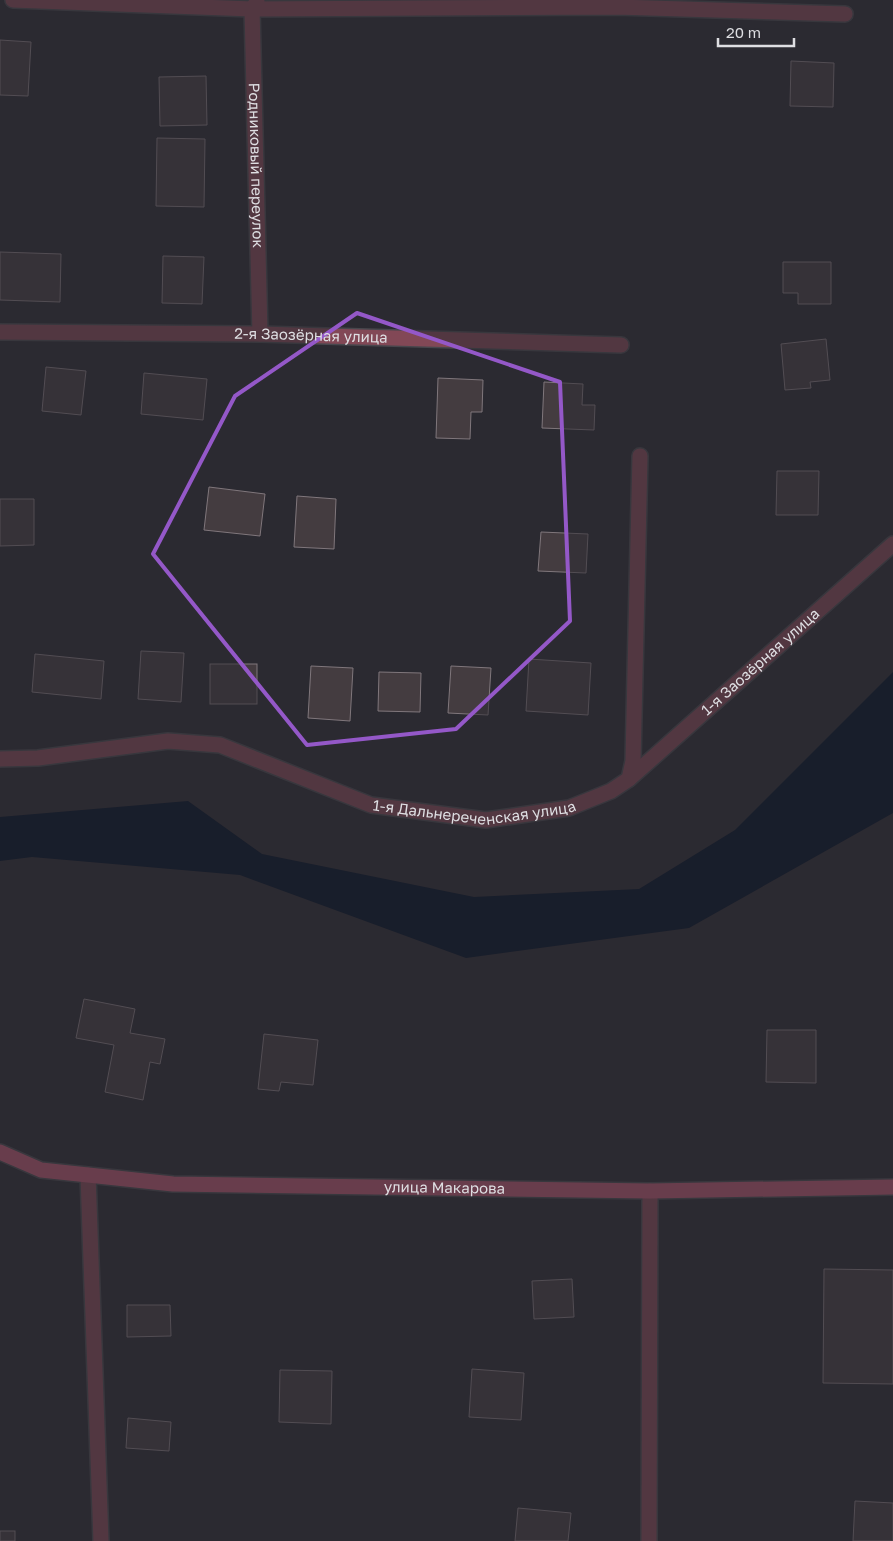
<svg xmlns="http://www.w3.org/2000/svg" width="893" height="1541" viewBox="0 0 893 1541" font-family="'Golos Text',sans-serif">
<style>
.water{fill:#011024}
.building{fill:#443c40;stroke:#80777c}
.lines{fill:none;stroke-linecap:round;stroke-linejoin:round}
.street-casing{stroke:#48474d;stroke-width:18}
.secondary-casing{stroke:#48474d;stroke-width:18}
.street{stroke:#824856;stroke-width:15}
.secondary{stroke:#b2566e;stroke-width:15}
.marked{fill:none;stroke:#9458c8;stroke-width:4;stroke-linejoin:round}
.labels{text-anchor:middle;stroke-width:4;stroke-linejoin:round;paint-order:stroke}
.street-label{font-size:15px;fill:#dedee2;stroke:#2b2a31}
</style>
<rect width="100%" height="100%" fill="#2b2a31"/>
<polygon class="water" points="893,672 893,813 689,928 466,958 240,875 32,857 0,861 0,817 188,801 262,854 474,897 639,889 735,830"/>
<g class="building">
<polygon points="0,40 31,42 28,96 0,95"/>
<polygon points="791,61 834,63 833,107 790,106"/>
<polygon points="206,76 207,125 160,126 159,77"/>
<polygon points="157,138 205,139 204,207 156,206"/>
<polygon points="0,252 61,254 60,302 0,300"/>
<polygon points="163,256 204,257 202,304 162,303"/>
<polygon points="783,262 831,262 831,304 798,304 798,293 783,293"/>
<polygon points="826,339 830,380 810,382 811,388 785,390 781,344"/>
<polygon points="46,367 86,371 81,415 42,411"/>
<polygon points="144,373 207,379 203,420 141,414"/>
<polygon points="438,378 483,380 482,412 471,412 470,439 436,438"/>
<polygon points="544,382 583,384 582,405 595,405 594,430 542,428"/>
<polygon points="777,471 819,471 818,515 776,515"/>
<polygon points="209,487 265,494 260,536 204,530"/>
<polygon points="297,496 336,499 334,549 294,547"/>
<polygon points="0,499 34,499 34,545 0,546"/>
<polygon points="541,532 588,534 586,573 538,571"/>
<polygon points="141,651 184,653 181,702 138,699"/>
<polygon points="35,654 104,661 101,699 32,692"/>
<polygon points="529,659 591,663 588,715 526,711"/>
<rect x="210" y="664" width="47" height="40"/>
<polygon points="311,666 353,668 350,721 308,718"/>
<polygon points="451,666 491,668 488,715 448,713"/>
<polygon points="379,672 421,673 420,712 378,711"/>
<polygon points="84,999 135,1009 130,1033 165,1039 160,1064 150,1062 143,1100 105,1092 114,1045 76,1038"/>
<polygon points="767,1030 816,1030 816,1083 766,1082"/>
<polygon points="264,1034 318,1040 313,1085 281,1082 279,1091 258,1089"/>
<polygon points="824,1269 893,1270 893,1384 823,1383"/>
<polygon points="572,1279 574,1317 534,1319 532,1281"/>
<polygon points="127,1305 170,1305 171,1336 127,1337"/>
<polygon points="472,1369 524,1373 521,1420 469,1417"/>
<polygon points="280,1370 332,1371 331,1424 279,1422"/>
<polygon points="128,1418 171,1422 169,1451 126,1448"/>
<polygon points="855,1501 893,1503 893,1541 853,1541"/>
<polygon points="518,1508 571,1513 568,1541 515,1541"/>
<rect x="0" y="1531" width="15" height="10"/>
</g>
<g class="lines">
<g class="street-casing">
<g id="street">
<polyline points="13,0 252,9 617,7 845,14"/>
<path id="s1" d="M 257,2 L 252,9 L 260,334"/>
<path id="s2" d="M 0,332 L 260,334 L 621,345"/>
<path id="s3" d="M 0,759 L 38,758 L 168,741 L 220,745 L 371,805 L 486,820 L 569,808 L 611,791 L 629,779 L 633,761 L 640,456"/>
<path id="s4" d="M 629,779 L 893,544"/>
<polyline points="88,1175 101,1541"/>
<polyline points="649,1541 650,1191"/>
</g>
</g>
<g class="secondary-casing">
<g id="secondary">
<path id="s5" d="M 0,1152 L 41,1170 L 173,1184 L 650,1191 L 893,1187"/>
</g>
</g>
<use href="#street" class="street"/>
<use href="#secondary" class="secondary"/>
</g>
<path d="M0 0H893V1541H0ZM 357,313 L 560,382 L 570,621 L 456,729 L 307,745 L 153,554 L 235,396 Z" fill="#2b2a31" fill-opacity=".55" fill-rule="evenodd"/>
<path class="marked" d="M 357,313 L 560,382 L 570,621 L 456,729 L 307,745 L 153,554 L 235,396 Z"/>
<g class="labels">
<g class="street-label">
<text dy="5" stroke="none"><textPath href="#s1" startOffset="165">Родниковый переулок</textPath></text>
<text dy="5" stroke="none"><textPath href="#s2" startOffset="311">2-я Заозёрная улица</textPath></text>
<text dy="5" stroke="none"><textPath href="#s4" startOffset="176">1-я Заозёрная улица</textPath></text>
<text dy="5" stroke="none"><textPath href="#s3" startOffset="488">1-я Дальнереченская улица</textPath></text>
<text dy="5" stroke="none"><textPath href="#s5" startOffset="449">улица Макарова</textPath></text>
</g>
</g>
<path d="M718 38v8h76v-8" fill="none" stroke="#dedee2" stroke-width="2.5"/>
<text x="726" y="38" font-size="15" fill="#dedee2" stroke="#2b2a31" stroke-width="4" paint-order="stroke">20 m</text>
</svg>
